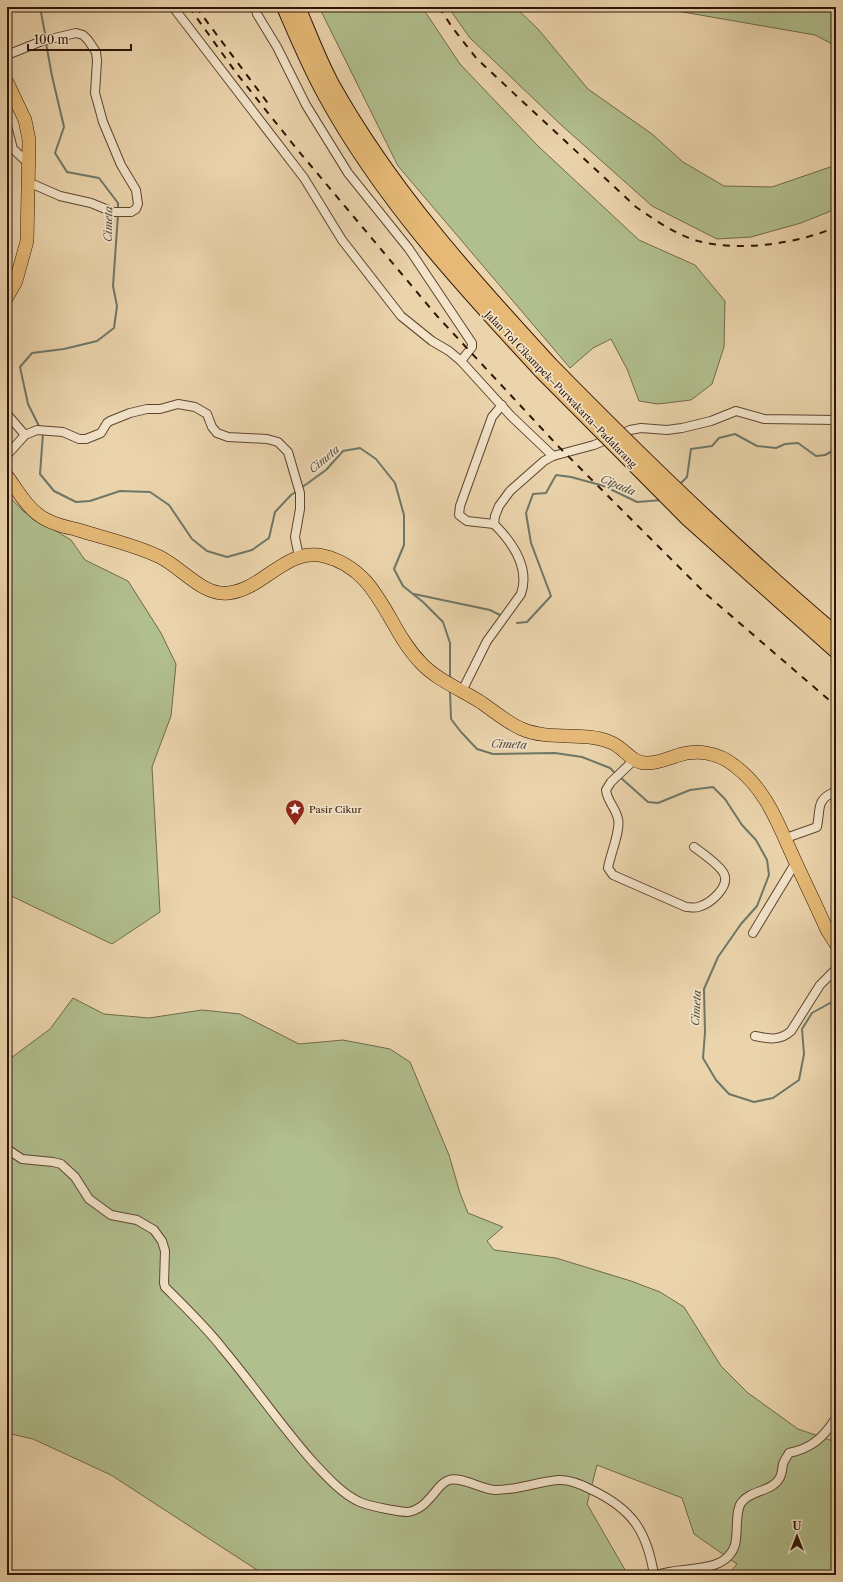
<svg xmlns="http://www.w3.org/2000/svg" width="843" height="1582" viewBox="0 0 843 1582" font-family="'Libre Caslon Text',serif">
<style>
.green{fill:#b1be8e;stroke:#706a4b}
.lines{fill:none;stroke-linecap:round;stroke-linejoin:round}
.stream{stroke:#6e7768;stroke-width:2}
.minor-casing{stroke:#5e4531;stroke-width:10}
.trunk-casing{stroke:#2f1508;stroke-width:14}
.motorway-casing{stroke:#2f1508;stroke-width:16}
.minor{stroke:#f2e3c9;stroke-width:8}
.trunk{stroke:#e6ba76;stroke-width:13}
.motorway{stroke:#e6ba76;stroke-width:14}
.rail{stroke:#2f1508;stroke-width:2;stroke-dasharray:7 7;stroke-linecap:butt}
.motorway-bridge-casing{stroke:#2f1508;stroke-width:16;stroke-linecap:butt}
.motorway-bridge{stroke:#e6ba76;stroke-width:14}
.labels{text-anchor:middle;stroke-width:3.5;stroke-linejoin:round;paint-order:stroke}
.street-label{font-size:10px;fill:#2f1508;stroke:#f2e3c9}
.poi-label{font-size:10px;fill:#2f1508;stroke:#f2e3c9;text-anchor:start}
.water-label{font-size:11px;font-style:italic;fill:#544e40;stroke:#f2e3c9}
</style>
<rect width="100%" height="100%" fill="#ebd4ac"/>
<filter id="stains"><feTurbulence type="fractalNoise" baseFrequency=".005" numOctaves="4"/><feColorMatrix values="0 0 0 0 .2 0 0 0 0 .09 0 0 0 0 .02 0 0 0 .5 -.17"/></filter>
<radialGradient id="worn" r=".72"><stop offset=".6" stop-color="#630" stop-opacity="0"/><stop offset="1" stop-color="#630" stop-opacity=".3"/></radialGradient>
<g class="green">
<polygon points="319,7 422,7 460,64 538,146 639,240 695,265 725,301 724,347 712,384 691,400 658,404 639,401 627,369 611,339 593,348 570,368 398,166"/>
<polygon points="448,7 515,7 538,29 588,89 652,134 683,162 724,186 772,187 836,165 836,209 801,223 751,237 717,239 652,206 559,123 470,38"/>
<polygon points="666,7 836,7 836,46 815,35 677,11"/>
<polygon points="7,494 23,511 71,540 85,560 128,581 161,633 176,664 171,716 152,767 160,912 112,944 7,894"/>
<polygon points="73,998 104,1014 149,1018 202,1010 240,1014 299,1044 343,1040 390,1049 410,1062 449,1155 460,1193 468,1213 503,1227 487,1241 494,1250 556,1258 631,1281 660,1292 684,1307 721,1366 748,1393 798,1429 836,1442 836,1575 728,1575 737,1564 694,1534 682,1498 597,1465 587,1504 628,1575 261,1575 257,1570 111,1475 33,1439 7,1433 7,1061 50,1029"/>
</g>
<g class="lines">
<g class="stream">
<polyline points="40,7 46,39"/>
<polyline points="46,43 52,76 64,127 55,153 67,172 99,178 118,203 118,210"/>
<polyline points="40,428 28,404 20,367 32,353 64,349 97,341 114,328 117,306 113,286 118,215"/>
<polyline points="43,433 40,474 54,491 76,502 90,501 120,491 150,492 169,505 192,539 207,551 227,557 252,550 269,538 275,512 291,495 297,491"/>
<polyline points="679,485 687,477 691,449 712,446 719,438 735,434 757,446 776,448 785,444 798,443 816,456 825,455 836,449"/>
<polyline points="301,488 326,470 343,451 360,448 376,459 395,483 404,515 404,545 394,569 403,586 423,602 443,622 450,643 450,680"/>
<polyline points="414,594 490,610 500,615"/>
<polyline points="517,623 527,622 551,596 531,543 526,513 533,494 546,493 556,475 571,477 604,486 637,502 662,500"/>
<polyline points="450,690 451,719 461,732 477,749 493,754 555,753 582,757 610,768 616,774"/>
<polyline points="620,777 648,802 658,803 690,790 713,787 725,799 742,825 756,840 767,860 769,875 757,906 741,924 718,957 704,989 705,1032 703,1058 716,1080 729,1094 754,1102 773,1098 799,1080 804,1054 802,1029 812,1013 830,1003 836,1004"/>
</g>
<g class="minor-casing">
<g id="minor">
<polyline points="173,7 304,178 342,240 401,316 432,341 449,351 461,361 511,416 553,456"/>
<polyline points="255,7 257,14 277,47 306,105 348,173 409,249 472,343 472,347 461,361"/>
<polyline points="7,55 42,41 76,33 83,35 88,40 96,52 97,61 95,93 103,122 121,165 136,190 138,204 136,209 131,212 113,212 91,203 60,196 28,182"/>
<polyline points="7,126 13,149 27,162"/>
<polyline points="7,414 25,435"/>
<polyline points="7,455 25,435 37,430 63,432 79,439 86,439 101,433 107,423 110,421 130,413 147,409 160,409 178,404 195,407 207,414 212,427 217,433 228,437 267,439 278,442 288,452 300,493 300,509 295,537 299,557"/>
<polyline points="494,524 467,521 459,515 460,506 492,417 502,405"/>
<path d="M 462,691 L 487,641 L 521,594 C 530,568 512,542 494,524 L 495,516 L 499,506 L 510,491 L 544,461 L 553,456 L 594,445 L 630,430 L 641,428 L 667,430 L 682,428 L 711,421 L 736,411 L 764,419 L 836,420"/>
<path d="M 634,760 L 611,782 L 606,790 C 607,801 616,808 618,819 C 621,830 610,855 608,868 L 613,875 L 686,907 C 690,907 694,908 698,907 C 710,904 730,887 724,874 C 721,866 702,853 694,847"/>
<path d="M 786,838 L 817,827 C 821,808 815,800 836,791"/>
<polyline points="753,933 796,862"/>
<path d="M 755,1036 C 769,1039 780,1041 791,1031 L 820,985 L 836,969"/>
<path d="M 7,1149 L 22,1159 L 53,1162 L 61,1164 L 75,1177 L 89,1199 L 111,1215 L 137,1220 L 154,1230 L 162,1241 L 165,1251 L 164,1283 L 165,1287 C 185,1307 206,1327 223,1349 C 254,1386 281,1426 313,1462 C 326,1476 343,1495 360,1502 C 369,1506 399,1512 408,1512 C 417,1511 425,1504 430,1498 C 436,1492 440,1483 449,1480 C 462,1476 482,1490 496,1490 C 517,1490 537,1482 558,1480 C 570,1479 581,1484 592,1490 C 632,1509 647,1531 654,1575"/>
<path d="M 657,1575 C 681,1565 725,1576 735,1545 C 738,1535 735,1512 741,1503 C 750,1490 771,1492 779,1479 C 782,1475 782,1469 783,1464 C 784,1460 787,1457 789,1453 C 812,1448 823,1438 836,1418"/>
</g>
</g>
<g class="trunk-casing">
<g id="trunk">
<polyline points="7,82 25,120 29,140 27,241 16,281 7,297"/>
<path d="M 7,476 C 18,491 28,510 45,519 C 54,524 65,527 75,529 C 103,538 134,544 160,557 C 182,568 203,596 228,593 C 263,590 286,547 324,556 C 380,570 386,627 421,663 C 437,680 462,690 482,703 C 495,712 508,723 522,729 C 550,741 582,731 610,742 C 624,747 630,762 645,763 C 656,764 666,759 676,756 C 696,749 718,752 735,766 C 768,791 779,827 796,863 C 806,885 817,907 827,930 L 836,944"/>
</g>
</g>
<g class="motorway-casing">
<g id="motorway">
<path d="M 284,7 C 297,37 309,66 325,95 C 381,198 462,286 541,371"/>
<path d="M 298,7 C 309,33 319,60 332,84 C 390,188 470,277 549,363"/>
</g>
</g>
<use href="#minor" class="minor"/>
<use href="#trunk" class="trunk"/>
<use href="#motorway" class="motorway"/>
<g class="rail">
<polyline points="189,7 237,74 296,148 437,316 558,446 707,595 836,706"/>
<polyline points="196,7 270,106"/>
<path d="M 439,7 L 452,27 L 477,59 L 636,207 C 655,220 675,234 698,241 C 738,252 797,244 836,227"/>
</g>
<g class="motorway-bridge-casing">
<g id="motorway-bridge">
<path d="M 549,363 C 641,457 736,549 836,634"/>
<polyline points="541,371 688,519 836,651"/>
</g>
</g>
<use href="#motorway-bridge" class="motorway-bridge"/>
</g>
<defs>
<g id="sight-pin" transform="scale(1)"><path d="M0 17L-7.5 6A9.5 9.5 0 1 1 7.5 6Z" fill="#8f2418" stroke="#f2e3c9"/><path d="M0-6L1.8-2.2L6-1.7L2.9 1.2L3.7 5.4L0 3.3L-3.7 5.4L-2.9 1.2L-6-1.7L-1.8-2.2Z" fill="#fff"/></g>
</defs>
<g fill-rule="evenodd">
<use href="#sight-pin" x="295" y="809"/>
</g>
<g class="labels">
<g class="street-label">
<text transform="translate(561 389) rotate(46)" y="4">Jalan Tol Cikampek–Purwakarta–Padalarang</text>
</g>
<g class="poi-label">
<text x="309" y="813">Pasir Cikur</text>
</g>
<g class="water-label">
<text transform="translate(108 224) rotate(-89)" y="4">Cimeta</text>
<text transform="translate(324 459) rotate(-40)" y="4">Cimeta</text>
<text transform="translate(618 485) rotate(23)" y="4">Cipada</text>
<text transform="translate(509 744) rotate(2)" y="4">Cimeta</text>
<text transform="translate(696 1008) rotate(-87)" y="4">Cimeta</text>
</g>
</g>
<rect width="843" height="1582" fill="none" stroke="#ebd4ac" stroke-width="24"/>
<rect x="8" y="8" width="827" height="1566" fill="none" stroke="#2f1508" stroke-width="2"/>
<rect x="12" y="12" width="819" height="1558" fill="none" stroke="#2f1508"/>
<g transform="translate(797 1536)" stroke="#f2e3c9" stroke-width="3" paint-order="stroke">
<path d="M0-3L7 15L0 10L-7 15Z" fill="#2f1508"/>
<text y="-6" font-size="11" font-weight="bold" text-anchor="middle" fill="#2f1508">U</text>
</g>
<path d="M28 44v6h103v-6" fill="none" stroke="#2f1508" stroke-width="2"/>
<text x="34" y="44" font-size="12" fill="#2f1508" stroke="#f2e3c9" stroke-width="3" paint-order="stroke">100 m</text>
<rect width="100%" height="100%" filter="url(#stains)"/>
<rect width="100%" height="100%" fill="url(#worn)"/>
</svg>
